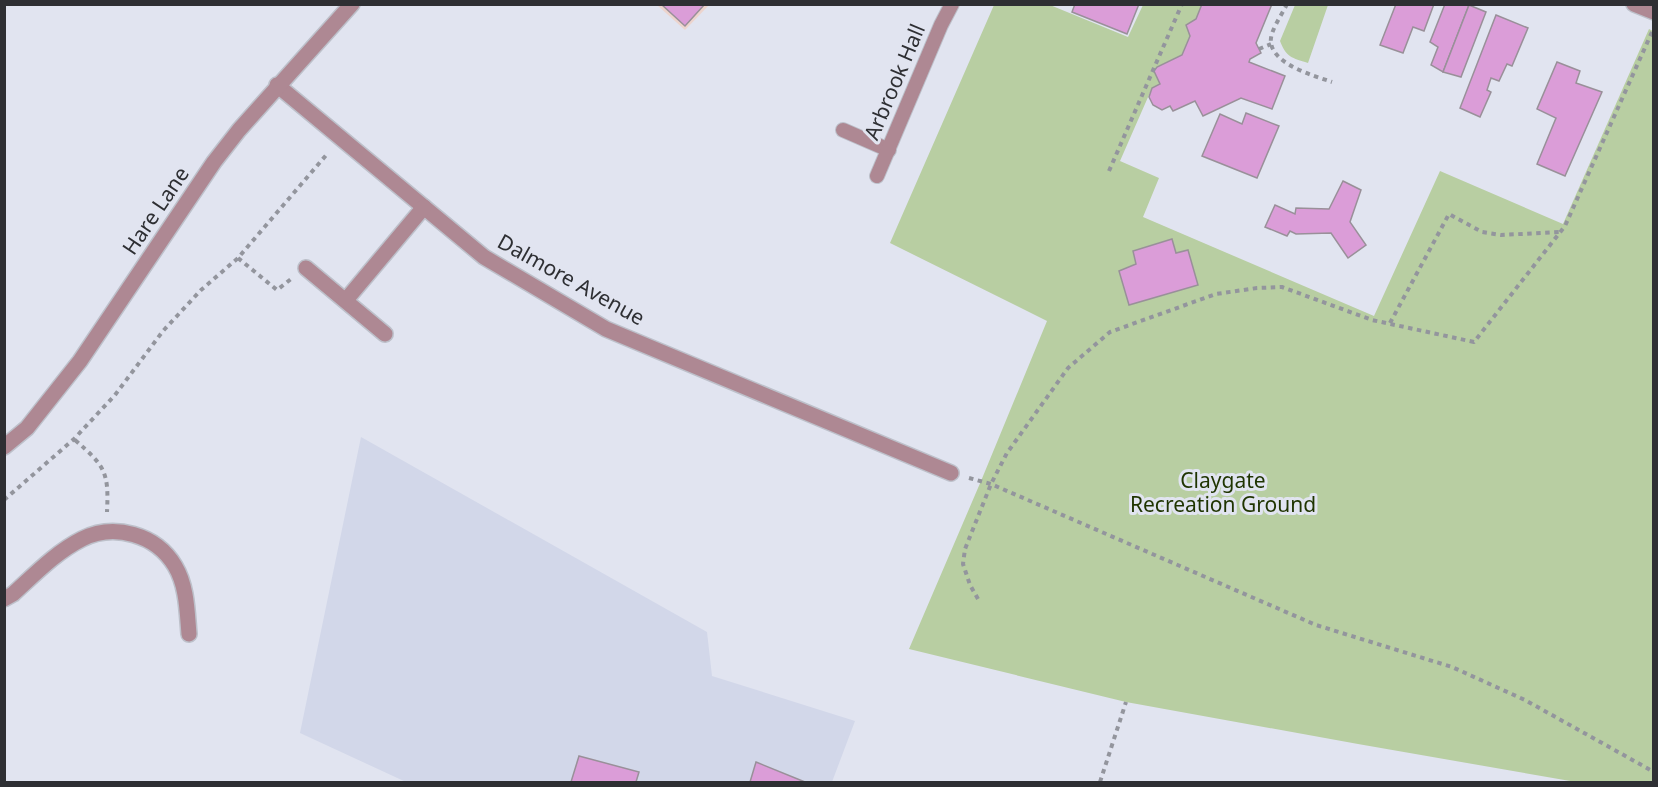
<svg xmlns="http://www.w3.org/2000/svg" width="1658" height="787" viewBox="0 0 1658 787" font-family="'Noto Sans',sans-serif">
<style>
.commercial{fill:#edd4cd}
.built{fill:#d2d7e9}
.green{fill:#b8cea2}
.building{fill:#db9dd8;stroke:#999099;stroke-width:1.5}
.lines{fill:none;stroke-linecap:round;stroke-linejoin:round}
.service-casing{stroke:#bdc0ca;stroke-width:16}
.minor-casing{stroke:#bdc0ca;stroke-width:18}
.tertiary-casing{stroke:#bdc0ca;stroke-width:18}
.path{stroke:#93959d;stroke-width:4;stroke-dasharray:4.5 4.5;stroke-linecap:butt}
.service{stroke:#ae8893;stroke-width:14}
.minor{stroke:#ae8893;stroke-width:15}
.tertiary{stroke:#ae8893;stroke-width:15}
.labels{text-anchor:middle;stroke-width:6;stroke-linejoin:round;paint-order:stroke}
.street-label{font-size:21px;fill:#2e2f33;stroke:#e1e4f0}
.park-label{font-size:21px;fill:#1f3400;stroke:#e1e4f0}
</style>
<rect width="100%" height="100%" fill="#e1e4f0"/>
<polygon class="commercial" points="657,5 709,5 685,30"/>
<polygon class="built" points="361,437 707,632 712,676 855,721 832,782 406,782 300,733"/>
<g class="green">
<polygon points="994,5 1050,5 1128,37 1143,5 1202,5 1182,55 1157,67 1154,71 1160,84 1152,88 1120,161 1159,178 1143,217 1374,316 1440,171 1563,224 1649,29 1653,31 1653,782 1576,782 1358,744 1126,702 909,649 981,481 1047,321 890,243"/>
<path d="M 1295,5 L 1328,5 L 1308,63 C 1292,58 1286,57 1280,41 Z"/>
</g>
<g class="building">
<polygon points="661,4 705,4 685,26"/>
<polygon points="1075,4 1139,4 1127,34 1072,12"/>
<polygon points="1202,4 1272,4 1256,43 1261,53 1250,59 1249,62 1285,76 1272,109 1241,98 1203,116 1195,101 1173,111 1170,106 1162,110 1153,105 1149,97 1152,88 1160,84 1154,71 1157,67 1182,55 1190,36 1186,25 1196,19"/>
<polygon points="1396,4 1434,4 1424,31 1413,27 1403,53 1380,45"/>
<polygon points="1445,4 1469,5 1443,72 1431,65 1438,47 1430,42"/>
<polygon points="1469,5 1486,12 1461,77 1443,72"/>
<polygon points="1496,15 1528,28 1512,66 1507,64 1499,81 1491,78 1487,90 1491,92 1480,117 1460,108"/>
<polygon points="1557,62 1580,71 1576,83 1602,92 1565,176 1537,164 1556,118 1537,109"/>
<polygon points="1246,113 1279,126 1257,178 1202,156 1220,114 1242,124"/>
<polygon points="1343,181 1361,190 1350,222 1366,245 1348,258 1331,233 1296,234 1290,231 1287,236 1265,227 1275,205 1295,214 1296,208 1329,209"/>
<polygon points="1172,239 1176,253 1188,250 1198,285 1129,305 1119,271 1136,264 1133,251"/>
<polygon points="579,756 639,772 636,782 571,782"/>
<polygon points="756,762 805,782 750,782"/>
</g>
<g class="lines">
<g class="service-casing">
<g id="service">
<polyline points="843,130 889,150"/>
<polyline points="877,176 941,25 952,4"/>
</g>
</g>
<g class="minor-casing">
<g id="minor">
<polyline points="277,85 484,257 606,329 951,473"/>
<polyline points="306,268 385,334"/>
<polyline points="346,300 424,207"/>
<path d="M 4,599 L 13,594 C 34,575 56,552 82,539 C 114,523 156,534 175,566 C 187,586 187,611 189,634"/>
</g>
</g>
<g class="tertiary-casing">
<g id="tertiary">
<polyline points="1634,4 1654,12"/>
<polyline points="4,447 27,428 80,361 214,162 239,130 352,4"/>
</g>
</g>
<g class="path">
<path d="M 1287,4 C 1282,15 1269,32 1271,43 C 1274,65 1315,76 1332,82"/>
<polyline points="1259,49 1271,44"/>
<polyline points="1109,171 1182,4"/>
<polyline points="238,258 277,290 291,279"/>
<polyline points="1390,323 1449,214 1482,232 1501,235 1560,232"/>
<path d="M 75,440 C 105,466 109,472 107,512"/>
<polyline points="969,478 991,484 1316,625 1452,667 1525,700 1654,772"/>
<polyline points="4,500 74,439 115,395 163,331 201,290 238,258 328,153"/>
<polyline points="978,599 970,585 963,564 965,549 991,484 1007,453 1068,368 1110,332 1216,294 1257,288 1282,287 1372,320 1474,342 1565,226 1652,32"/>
<polyline points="1100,782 1126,702"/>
</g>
<use href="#service" class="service"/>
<use href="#minor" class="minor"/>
<use href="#tertiary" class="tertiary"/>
</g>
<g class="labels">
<g class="street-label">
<text transform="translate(895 82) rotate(-67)" y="7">Arbrook Hall</text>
<text transform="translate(156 211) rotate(-56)" y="7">Hare Lane</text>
<text transform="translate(571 280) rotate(29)" y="7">Dalmore Avenue</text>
</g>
<g class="park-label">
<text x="1223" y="488">Claygate<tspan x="1223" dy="24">Recreation Ground</tspan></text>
</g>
</g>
<rect width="1658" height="787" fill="none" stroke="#2e2f33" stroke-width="12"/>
</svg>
